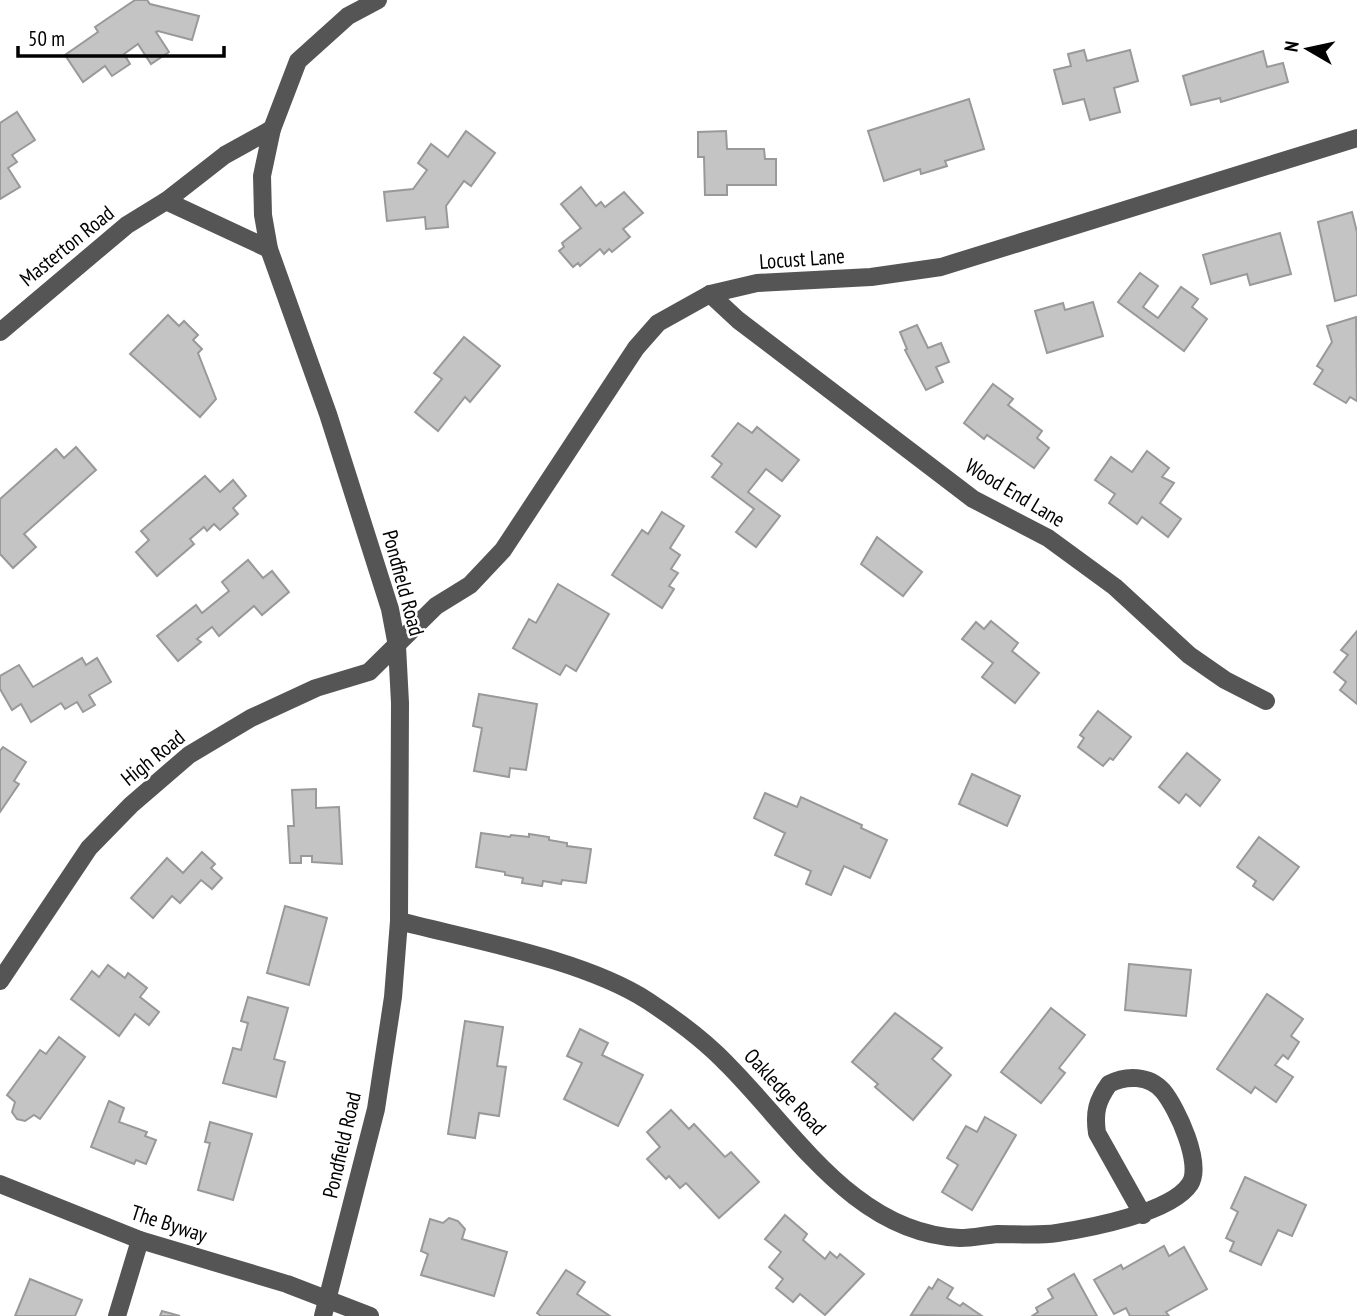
<svg xmlns="http://www.w3.org/2000/svg" width="1357" height="1316" viewBox="0 0 1357 1316" font-family="'PT Sans Narrow',sans-serif">
<style>
.building{fill:#c4c4c4;stroke:#999;stroke-width:2}
.lines{fill:none;stroke-linecap:round;stroke-linejoin:round}
.minor{stroke:#555;stroke-width:18}
.labels{text-anchor:middle;stroke-width:5;stroke-linejoin:round;paint-order:stroke}
.street-label{font-size:21px;fill:#000;stroke:#fff}
</style>
<rect width="100%" height="100%" fill="#fff"/>
<g class="building">
<polygon points="135,0 147,0 150,4 199,16 192,40 158,31 156,32 169,52 151,64 138,44 124,54 130,64 112,76 105,66 83,82 65,55 98,32 95,27"/>
<polygon points="1084,50 1087,61 1130,50 1138,81 1114,88 1120,112 1090,120 1084,99 1063,104 1054,70 1071,66 1068,54"/>
<polygon points="1263,51 1267,67 1283,63 1288,82 1221,102 1220,98 1191,105 1183,76"/>
<polygon points="969,99 984,149 945,161 947,166 921,174 920,169 884,181 868,131"/>
<polygon points="17,112 35,140 12,155 17,162 8,168 20,187 0,199 0,123"/>
<polygon points="466,131 495,153 471,186 464,181 446,206 448,227 426,229 425,217 387,221 384,192 413,189 427,170 418,163 431,144 448,157"/>
<polygon points="726,131 727,149 764,149 765,159 776,159 776,185 727,185 727,195 705,195 704,157 698,157 698,132"/>
<polygon points="581,187 596,206 601,202 605,207 624,192 643,213 623,229 630,237 612,252 609,249 604,254 600,249 580,266 578,263 573,267 559,251 564,247 562,243 581,228 561,204"/>
<polygon points="1352,212 1357,232 1357,295 1335,301 1318,222"/>
<polygon points="1280,233 1291,274 1250,285 1247,274 1211,284 1203,255"/>
<polygon points="1140,273 1158,286 1143,307 1158,318 1181,287 1198,299 1192,307 1207,319 1184,351 1118,302"/>
<polygon points="1093,302 1103,336 1047,353 1035,311 1063,303 1065,310"/>
<polygon points="168,315 179,326 184,321 198,335 193,340 202,349 198,353 216,399 200,417 130,354"/>
<polygon points="1356,317 1357,401 1350,397 1346,403 1314,384 1323,370 1317,366 1332,342 1327,326"/>
<polygon points="917,325 928,348 941,343 949,362 936,367 943,382 926,390 905,350 907,349 900,332"/>
<polygon points="464,337 500,366 470,402 465,397 438,431 415,412 442,379 434,373"/>
<polygon points="993,384 1013,399 1008,405 1042,431 1037,438 1049,448 1034,468 987,435 984,439 964,423"/>
<polygon points="738,423 752,433 757,427 799,460 782,481 766,469 748,492 780,516 756,547 736,532 754,509 712,477 722,464 712,456"/>
<polygon points="76,447 96,470 24,534 36,547 13,568 0,554 0,499 56,449 64,458"/>
<polygon points="1147,451 1169,468 1162,477 1174,483 1160,503 1181,519 1168,537 1142,517 1137,524 1109,503 1115,494 1095,480 1111,457 1132,472"/>
<polygon points="205,476 220,492 233,480 246,496 233,508 238,514 220,530 214,524 207,531 204,527 190,539 194,544 157,576 136,552 149,540 141,531"/>
<polygon points="662,512 684,526 670,548 680,555 671,569 678,573 669,586 674,589 662,608 612,575 642,530 648,534"/>
<polygon points="877,537 922,572 903,596 861,564"/>
<polygon points="248,560 263,578 272,571 289,592 262,615 254,606 219,636 212,627 197,639 201,642 178,661 157,636 196,605 202,613 229,591 222,582"/>
<polygon points="558,584 609,614 576,671 566,665 560,675 513,648 529,619 536,623"/>
<polygon points="991,621 1018,643 1012,651 1039,673 1015,703 982,677 993,663 962,639 976,622 984,629"/>
<polygon points="1357,631 1357,704 1340,690 1346,682 1334,672 1348,655 1341,650"/>
<polygon points="82,658 86,665 97,658 111,682 89,695 95,705 83,712 77,702 65,709 61,703 31,722 21,704 12,710 0,689 0,676 19,665 33,687"/>
<polygon points="479,694 537,704 526,770 510,768 509,777 474,771 482,728 473,726"/>
<polygon points="1098,711 1131,737 1113,760 1110,758 1103,766 1078,747 1084,738 1080,735"/>
<polygon points="3,747 26,762 14,781 19,784 0,812 0,751"/>
<polygon points="1187,753 1220,780 1200,806 1186,794 1179,803 1159,787"/>
<polygon points="972,774 1020,796 1007,826 959,804"/>
<polygon points="316,789 316,808 339,807 342,864 312,862 312,856 301,856 301,863 290,863 288,826 294,826 292,790"/>
<polygon points="765,793 797,807 801,797 862,825 861,828 887,840 870,878 844,866 831,895 806,884 811,871 775,855 785,833 754,818"/>
<polygon points="481,833 510,837 511,835 529,837 529,834 549,837 549,840 567,843 567,846 591,849 586,883 562,880 561,884 543,881 542,886 522,883 523,878 505,875 505,872 476,867"/>
<polygon points="1259,837 1299,867 1273,900 1253,886 1256,881 1237,867"/>
<polygon points="202,852 215,864 211,868 222,878 212,889 201,880 180,903 172,896 153,918 131,898 167,858 183,873"/>
<polygon points="285,906 327,918 309,985 267,973"/>
<polygon points="1129,964 1191,970 1186,1016 1125,1010"/>
<polygon points="108,965 125,978 128,973 147,988 140,997 159,1012 149,1025 135,1014 119,1036 71,999 92,971 99,977"/>
<polygon points="1267,994 1303,1019 1291,1036 1299,1042 1288,1059 1283,1055 1275,1065 1293,1077 1276,1102 1255,1087 1251,1093 1217,1069"/>
<polygon points="248,997 288,1008 274,1059 285,1062 276,1097 223,1083 233,1048 241,1050 248,1023 241,1021"/>
<polygon points="1051,1008 1085,1035 1059,1068 1065,1073 1041,1103 1001,1072"/>
<polygon points="895,1013 942,1048 932,1059 951,1075 913,1120 875,1087 878,1084 852,1062"/>
<polygon points="465,1021 503,1027 497,1066 506,1067 499,1116 479,1113 475,1138 448,1134"/>
<polygon points="580,1029 608,1043 602,1055 643,1075 618,1126 564,1099 582,1063 567,1056"/>
<polygon points="59,1037 85,1057 40,1119 34,1115 25,1121 17,1119 12,1112 15,1102 7,1095 40,1050 46,1054"/>
<polygon points="109,1101 124,1108 119,1122 147,1132 145,1136 156,1140 146,1164 136,1160 134,1164 91,1147"/>
<polygon points="671,1110 689,1129 694,1124 725,1157 731,1152 759,1182 719,1218 686,1183 680,1188 669,1176 666,1179 647,1159 660,1147 647,1132"/>
<polygon points="985,1117 1016,1135 972,1210 942,1192 958,1165 947,1158 966,1126 977,1132"/>
<polygon points="210,1122 252,1134 233,1200 198,1190 210,1143 205,1142"/>
<polygon points="1245,1177 1306,1205 1292,1236 1278,1230 1261,1265 1230,1251 1234,1242 1226,1238 1238,1212 1231,1208"/>
<polygon points="785,1215 807,1234 803,1240 825,1259 830,1252 837,1258 840,1254 864,1274 825,1315 800,1294 793,1302 776,1288 783,1279 769,1267 781,1252 765,1239"/>
<polygon points="449,1218 458,1221 465,1229 462,1239 507,1252 494,1296 421,1275 428,1254 421,1251 430,1219 443,1223"/>
<polygon points="1164,1246 1169,1256 1184,1247 1207,1289 1166,1312 1169,1316 1130,1316 1126,1308 1114,1314 1094,1280 1121,1265 1123,1269"/>
<polygon points="566,1270 585,1282 577,1294 610,1316 541,1316 537,1313"/>
<polygon points="1074,1274 1097,1316 1032,1316 1038,1312 1036,1308 1053,1298 1048,1289"/>
<polygon points="30,1279 82,1300 75,1316 15,1316"/>
<polygon points="938,1279 953,1288 947,1298 960,1306 963,1303 982,1316 911,1315 929,1287 932,1289"/>
<polygon points="162,1311 180,1316 160,1316"/>
</g>
<g class="lines">
<g class="minor">
<polyline points="166,201 269,249"/>
<polyline points="710,294 738,320 973,499 1048,538 1115,587 1189,655 1225,680 1266,701"/>
<polyline points="0,332 127,225 166,201 225,155 272,129"/>
<path d="M 399,921 C 473,940 585,960 648,1001 C 674,1018 705,1041 727,1064 C 794,1131 855,1234 960,1238 C 973,1238 985,1235 998,1234 C 1017,1234 1038,1236 1057,1233 C 1089,1228 1171,1213 1190,1184 C 1203,1164 1177,1108 1163,1091 C 1149,1075 1126,1075 1109,1084 C 1097,1101 1094,1112 1097,1133 L 1143,1215"/>
<polyline points="0,981 89,848 131,805 189,755 251,718 316,688 369,672 436,606 470,585 503,550 636,348 658,323 710,294 757,283 871,277 941,267 1357,138"/>
<polyline points="0,1184 140,1240 287,1284 370,1316"/>
<polyline points="117,1316 140,1240"/>
<polyline points="323,1316 376,1109 393,997 399,921 400,703 397,646 390,609 328,414 269,249 263,215 262,176 272,129 298,61 348,16 378,0"/>
</g>
</g>
<g class="labels">
<g class="street-label">
<text transform="translate(67 246) rotate(-39)" y="7">Masterton Road</text>
<text transform="translate(802 259) rotate(-4)" y="7">Locust Lane</text>
<text transform="translate(1015 493) rotate(31)" y="7">Wood End Lane</text>
<text transform="translate(403 583) rotate(75)" y="7">Pondfield Road</text>
<text transform="translate(153 758) rotate(-39)" y="7">High Road</text>
<text transform="translate(785 1092) rotate(47)" y="7">Oakledge Road</text>
<text transform="translate(342 1145) rotate(-77)" y="7">Pondfield Road</text>
<text transform="translate(169 1224) rotate(18)" y="7">The Byway</text>
</g>
</g>
<g transform="translate(1308 49) rotate(279)" stroke="#ffffff" stroke-width="5" paint-order="stroke">
<path d="M0-5L12 26L0 18L-12 26Z" fill="#000000"/>
<text y="-10" font-size="19" font-weight="bold" text-anchor="middle" fill="#000000">N</text>
</g>
<path d="M18 46v10h206v-10" fill="none" stroke="#000000" stroke-width="3.5"/>
<text x="28" y="46" font-size="21" fill="#000000" stroke="#ffffff" stroke-width="5" paint-order="stroke">50 m</text>
</svg>
